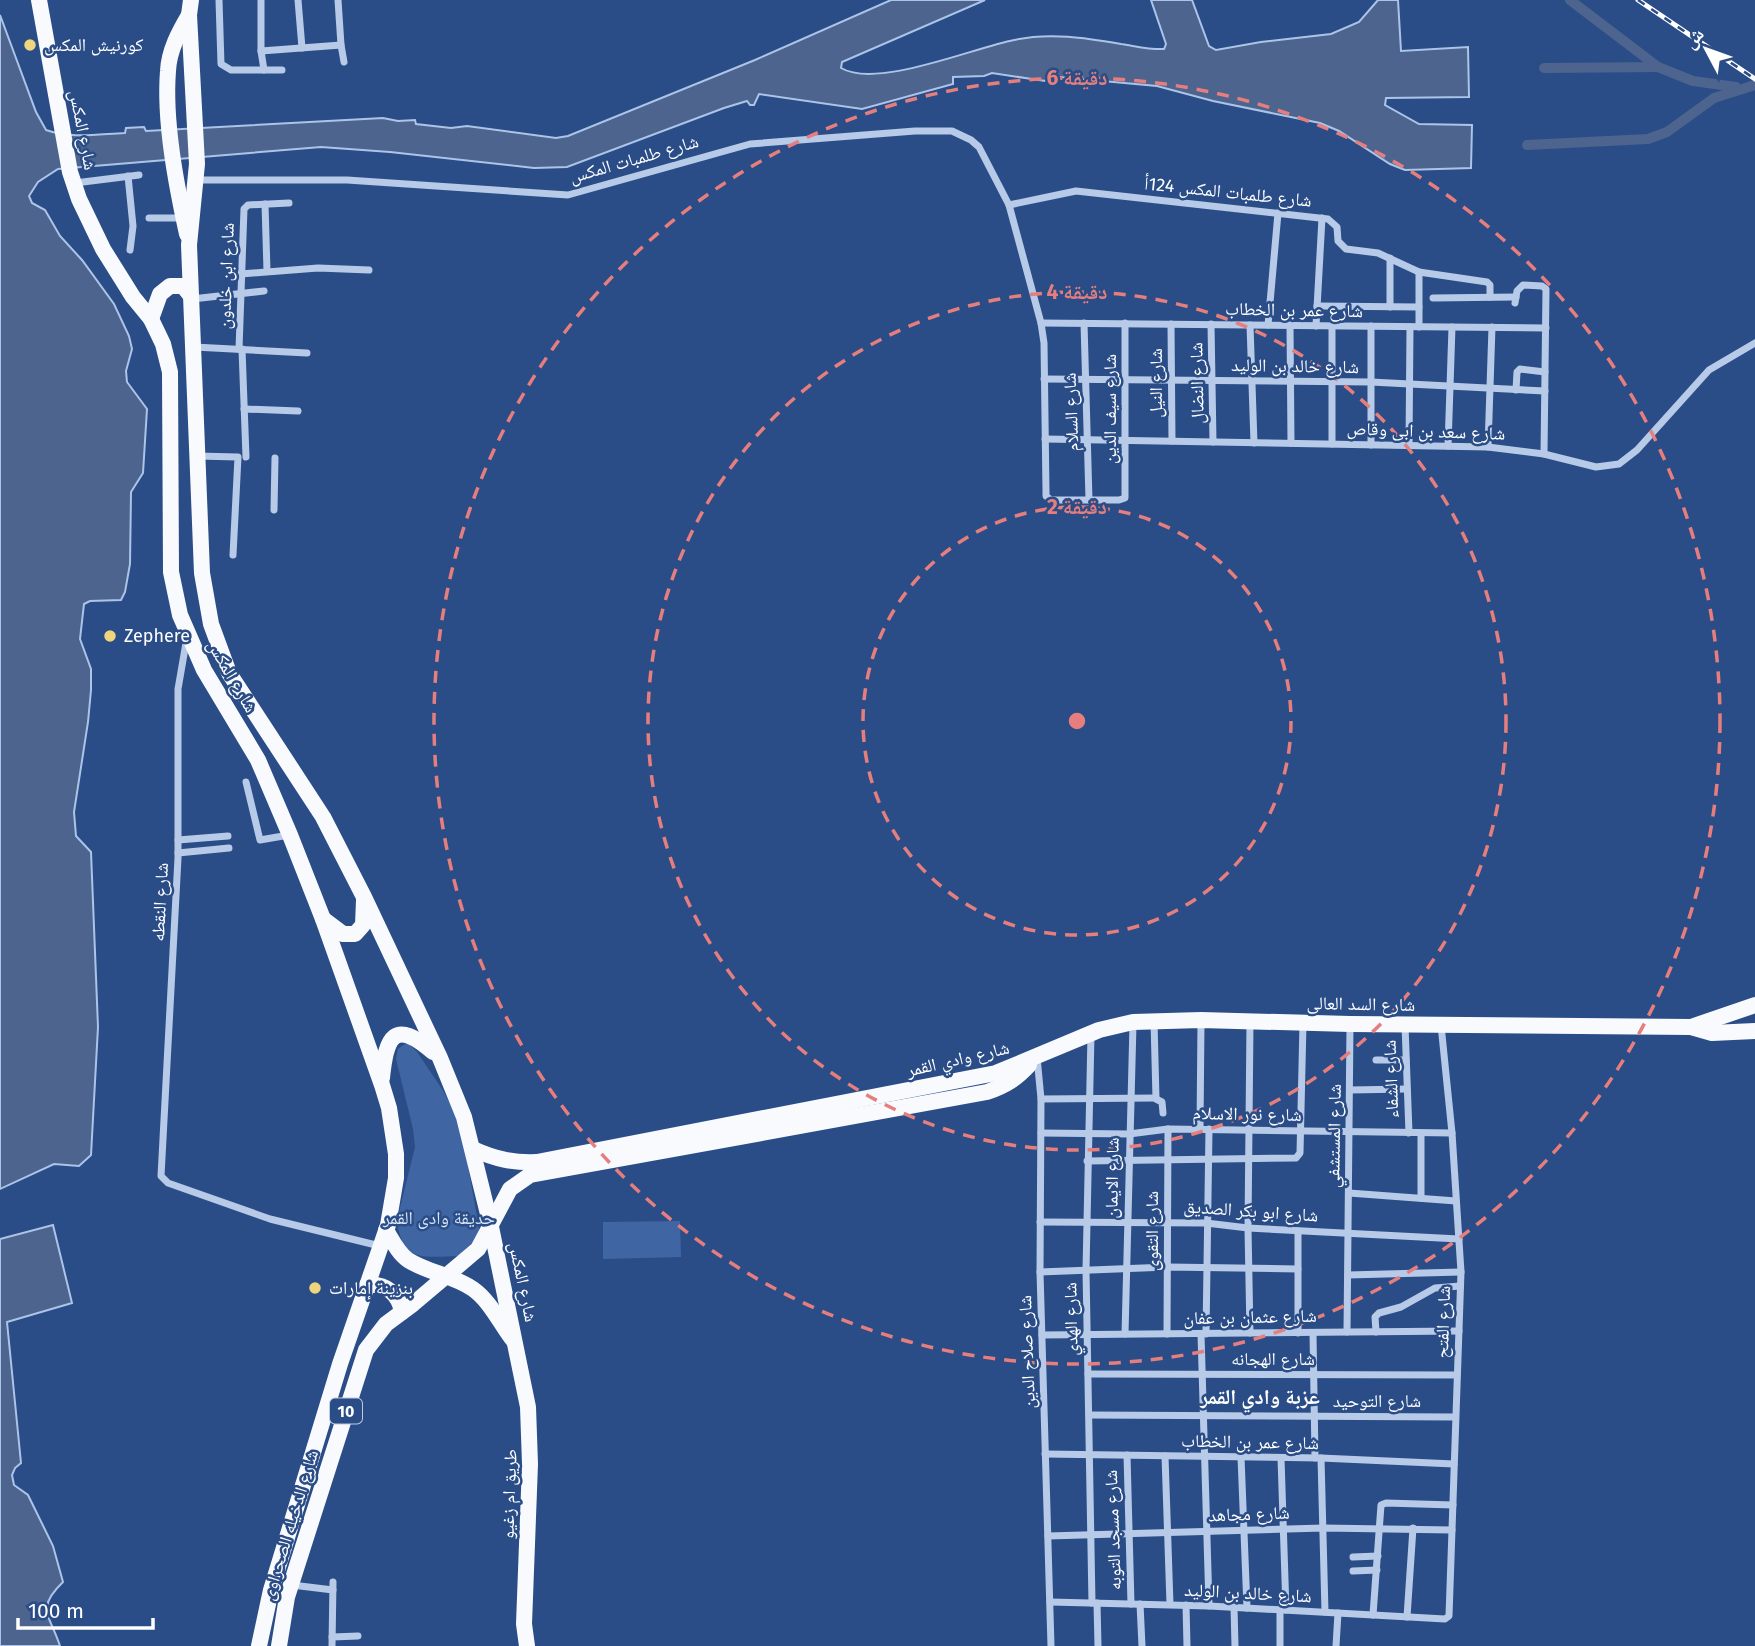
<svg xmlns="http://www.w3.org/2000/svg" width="1755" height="1646" viewBox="0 0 1755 1646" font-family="'Fira Sans','Noto Naskh Arabic',sans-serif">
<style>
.green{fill:#3f66a3}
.water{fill:#4c648e;stroke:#abc4e8;stroke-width:2}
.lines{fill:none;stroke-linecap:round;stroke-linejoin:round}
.canal{stroke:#4c648e;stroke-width:10}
.street{stroke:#b7cae8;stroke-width:7}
.primary{stroke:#f8fafe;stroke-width:16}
.rail-casing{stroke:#fff;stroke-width:5}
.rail{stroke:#2a4d87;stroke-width:2.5;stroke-dasharray:8;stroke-linecap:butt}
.ring{fill:none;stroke:#e67e7e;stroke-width:3.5;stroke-dasharray:12 9}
.poi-dot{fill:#eed57e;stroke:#2a4d87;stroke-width:2.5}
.labels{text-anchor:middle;stroke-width:5;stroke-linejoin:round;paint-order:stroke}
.shield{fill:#2a4d87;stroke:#bfcadb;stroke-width:2}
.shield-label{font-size:16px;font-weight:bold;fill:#fff}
.poi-label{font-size:18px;fill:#fff;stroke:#2a4d87;text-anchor:start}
.street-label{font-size:18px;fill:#fff;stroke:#2a4d87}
.park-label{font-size:18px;fill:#dae5f6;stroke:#2a4d87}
.quarter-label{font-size:21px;font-weight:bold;fill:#fff;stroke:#2a4d87}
.centre{fill:#e67e7e;stroke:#2a4d87;stroke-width:3.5}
.ring-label{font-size:21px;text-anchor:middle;font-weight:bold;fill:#e67e7e;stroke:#2a4d87;stroke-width:5;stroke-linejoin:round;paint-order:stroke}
</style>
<rect width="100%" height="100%" fill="#2a4d87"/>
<g class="green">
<path d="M 405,1044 L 409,1044 L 417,1052 L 442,1089 L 455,1112 L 464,1144 L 480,1233 L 478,1239 L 459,1256 C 423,1257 402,1263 397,1220 L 415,1147 L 413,1129 L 396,1059 L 398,1049 Z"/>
<polygon points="680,1221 681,1257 603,1259 603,1222"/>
</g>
<g class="water">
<path d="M 891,0 L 985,0 L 842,62 L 841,68 C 877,89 973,48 1014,40 C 1050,32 1086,38 1121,44 C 1135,46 1151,50 1164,49 L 1166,44 L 1151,0 L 1192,0 L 1209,46 L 1216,50 L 1261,42 L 1331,34 L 1359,22 L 1378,0 L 1398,0 L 1401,51 L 1468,47 L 1469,97 L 1386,98 L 1385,105 L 1419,124 L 1472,125 L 1471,168 L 1405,170 L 1390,164 L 1339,131 L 1320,123 L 1213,101 L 1157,86 L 1048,76 L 1045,81 L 992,73 L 984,76 L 953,77 L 953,84 L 862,109 L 759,94 L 754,105 L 750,105 L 747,101 L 724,108 L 567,167 L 534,168 L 390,152 L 321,147 L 58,169 L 38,182 L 29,196 L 32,203 L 45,210 L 60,236 L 82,260 L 114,304 L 129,336 L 132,349 L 126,371 L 127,382 L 147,409 L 143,473 L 131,492 L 130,564 L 125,592 L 121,600 L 90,601 L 84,604 L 80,639 L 91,669 L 91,690 L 88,722 L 74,812 L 76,836 L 91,852 L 98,1027 L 91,1155 L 79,1166 L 54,1164 L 0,1189 L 0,15 L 36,112 L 46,130 C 71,139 99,134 125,133 L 126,128 L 144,127 L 146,131 L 383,118 L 398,121 L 415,120 L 416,124 L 451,128 L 467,126 L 556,138 L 568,136 L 755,60 Z"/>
<path d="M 53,1225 L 72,1303 L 7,1322 L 21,1463 L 15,1468 L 12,1475 L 14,1485 L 28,1495 L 53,1546 L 63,1582 C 35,1609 50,1615 60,1646 L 0,1646 L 0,1239 Z"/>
</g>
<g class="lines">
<g class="canal">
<polyline points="1570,0 1658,67 1693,81 1736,87"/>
<polyline points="1544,68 1658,67"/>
<polyline points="1527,145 1648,139 1667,132 1714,98 1755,85"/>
</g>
<g class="street">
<polyline points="219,0 221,64 231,70 282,70"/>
<polyline points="261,0 261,51 264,70"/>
<polyline points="298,0 302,48"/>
<polyline points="338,0 341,45 344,62"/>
<polyline points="261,51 341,45"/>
<polyline points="128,176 133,226 130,250"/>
<polyline points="197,180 347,180 568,195 750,144 915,131 952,131 971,140 979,147 1009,205 1041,323 1044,343 1046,492 1046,496 1051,500 1119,500 1125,498 1125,323"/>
<polyline points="75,183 139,175"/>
<polyline points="265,204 267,271"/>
<polyline points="1009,205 1076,191 1328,219 1337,227 1338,241 1346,249 1378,253 1419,272 1487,282 1490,285 1490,297"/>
<polyline points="149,218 183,218"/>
<polyline points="1390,258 1390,307"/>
<polyline points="1419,272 1419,327"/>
<polyline points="241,274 318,268 369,270"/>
<polyline points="1433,298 1516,297"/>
<polyline points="192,299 264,291"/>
<polyline points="1515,303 1517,291 1523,285 1542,286 1546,289 1544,454"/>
<polyline points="1317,306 1419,307"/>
<polyline points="1041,323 1546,328"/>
<polyline points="1084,323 1089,500"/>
<polyline points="1171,324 1172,441"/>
<polyline points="1211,324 1213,442"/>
<polyline points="1250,325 1254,443"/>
<polyline points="1268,325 1278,213"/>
<polyline points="1290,325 1291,443"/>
<polyline points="1316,326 1322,218"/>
<polyline points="1332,326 1332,444"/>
<polyline points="1371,326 1371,445"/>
<polyline points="194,347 307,353"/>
<polyline points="239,349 244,209 248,205 289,203"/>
<polyline points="242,349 246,457"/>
<polyline points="1044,379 1371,382 1545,391"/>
<polyline points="1516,390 1517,372 1520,369 1545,372"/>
<polyline points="244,409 298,411"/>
<polyline points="1045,439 1488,447 1544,454 1596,467 1619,464 1637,450 1709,370 1755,343"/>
<polyline points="1409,445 1410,327"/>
<polyline points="1448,446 1452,327"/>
<polyline points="1488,447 1492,327"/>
<polyline points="197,456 238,457 233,555"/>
<polyline points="274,510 275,458"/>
<polyline points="187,637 178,689 178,858 161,1176 168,1183 270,1219 380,1246"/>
<polyline points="246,782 260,840 289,835"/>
<polyline points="178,840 228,836"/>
<polyline points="178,853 229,848"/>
<polyline points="1154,1021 1156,1099 1162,1102 1163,1113"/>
<polyline points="1405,1025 1409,1133"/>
<polyline points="1091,1034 1086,1270 1092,1603"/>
<polyline points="1037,1057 1041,1099 1040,1272 1051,1646"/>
<polyline points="1376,1060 1406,1060"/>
<polyline points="1350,1090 1407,1089"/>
<polyline points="1041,1099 1156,1098"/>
<polyline points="1200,1129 1201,1021"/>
<polyline points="1041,1133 1129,1134 1168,1129 1452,1133"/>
<polyline points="1421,1133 1421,1198"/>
<polyline points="1087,1161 1296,1158 1300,1153 1303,1023"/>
<polyline points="1349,1193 1456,1201"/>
<polyline points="1040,1222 1206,1223 1248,1228 1459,1239"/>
<polyline points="1040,1272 1168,1267 1298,1269"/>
<polyline points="1348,1275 1461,1272"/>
<polyline points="1347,1332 1350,1025"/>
<polyline points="1376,1332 1375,1317 1379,1313 1401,1307 1435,1288 1460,1286"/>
<polyline points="1250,1333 1248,1228 1250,1022"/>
<polyline points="1298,1333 1298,1231"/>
<polyline points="1313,1333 1315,1458"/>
<polyline points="1125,1334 1133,1024"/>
<polyline points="1167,1334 1168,1129"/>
<polyline points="1201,1334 1209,1606"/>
<polyline points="1206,1334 1209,1129"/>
<polyline points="1042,1335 1459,1331"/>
<polyline points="1088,1374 1457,1375"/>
<polyline points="1089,1415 1455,1417"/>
<polyline points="1045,1454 1321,1458 1454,1464"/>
<polyline points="1127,1455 1131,1604"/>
<polyline points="1165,1456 1170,1604"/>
<polyline points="1241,1457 1247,1608"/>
<polyline points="1281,1458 1286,1610"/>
<polyline points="1321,1458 1325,1612"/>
<polyline points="1048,1536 1323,1528 1452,1530"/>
<polyline points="1353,1557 1378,1556"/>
<polyline points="1353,1571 1377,1570"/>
<polyline points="292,1585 333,1590"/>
<polyline points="1050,1602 1209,1606 1445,1619 1449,1616 1461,1272 1452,1133 1441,1025"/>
<polyline points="1097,1603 1098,1646"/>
<polyline points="1140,1604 1142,1646"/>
<polyline points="1186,1605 1187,1646"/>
<polyline points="1234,1607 1235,1646"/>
<polyline points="1280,1609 1280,1646"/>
<polyline points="1373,1615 1381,1505 1386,1503 1453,1505"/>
<polyline points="1407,1617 1413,1528"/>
<polyline points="332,1637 358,1636"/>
<polyline points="332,1646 333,1582"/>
<polyline points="1336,1646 1338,1613"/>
</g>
<g class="primary">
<polyline points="39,0 70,172 79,199 103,249 133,297 151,319 163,344 170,372 171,572 180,615 204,670 258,760 290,835 323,919 382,1085 389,1108 396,1154 396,1178 388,1225 340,1364 271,1590 259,1646"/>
<polyline points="191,0 189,15 197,164 189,245 202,573 211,624 229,673 323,817 364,897 440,1058 464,1117 490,1222 528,1407 530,1464 524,1624 527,1646"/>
<path d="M 187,234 C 176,184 164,121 168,71 C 169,50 179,32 189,15"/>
<polyline points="151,319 160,294 170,286 183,286 191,296"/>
<polyline points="323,919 343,934 355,934 363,925 364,900"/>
<polyline points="1691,1027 1755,1005"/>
<path d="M 382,1078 C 386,1037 394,1018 433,1052"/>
<path d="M 473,1149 C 495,1159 513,1163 537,1162 L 996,1073 L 1099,1030 L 1133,1022 L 1201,1020 L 1350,1024 L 1691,1027 L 1712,1033 L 1755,1031"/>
<path d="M 386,1230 C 392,1240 398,1253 408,1260 C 428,1273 453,1275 473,1289 C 490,1301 500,1323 513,1340"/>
<path d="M 367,1285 C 386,1283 399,1294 402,1312"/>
<path d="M 279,1646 L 287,1597 L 366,1350 L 386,1324 L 413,1304 L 478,1249 L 510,1189 L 530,1175 L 987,1092 C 1005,1086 1016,1079 1029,1065"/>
</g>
<g class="rail-casing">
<polyline id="rail" points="1638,0 1755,79"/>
</g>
<use href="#rail" class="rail"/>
</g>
<g class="ring">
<circle cx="1077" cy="721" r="214"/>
<circle cx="1077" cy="721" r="429"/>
<circle cx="1077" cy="721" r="643"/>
</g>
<g class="poi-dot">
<circle cx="30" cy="45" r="7"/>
<circle cx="110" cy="636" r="7"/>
<circle cx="315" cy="1288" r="7"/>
</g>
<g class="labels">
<rect class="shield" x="330" y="1398.5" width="32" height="25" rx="5"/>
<g class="shield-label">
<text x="346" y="1417">10</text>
</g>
<g class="poi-label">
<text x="44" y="51">كورنيش المكس</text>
<text x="124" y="642">Zephere</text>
<text x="329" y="1294">بنزينة إمارات</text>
</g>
<g class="street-label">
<text transform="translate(83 130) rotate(79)" y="6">شارع المكس</text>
<text transform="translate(634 159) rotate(-16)" y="6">شارع طلمبات المكس</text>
<text transform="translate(1228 192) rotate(6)" y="6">شارع طلمبات المكس 124أ</text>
<text transform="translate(226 276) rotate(-88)" y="6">شارع ابن خلدون</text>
<text transform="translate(1294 310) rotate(1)" y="6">شارع عمر بن الخطاب</text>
<text transform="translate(1295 366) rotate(1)" y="6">شارع خالد بن الوليد</text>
<text transform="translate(1156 383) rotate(-90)" y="6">شارع النيل</text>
<text transform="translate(1197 383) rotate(-91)" y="6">شارع النضال</text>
<text transform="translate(1110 409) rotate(-90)" y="6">شارع سيف الدين</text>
<text transform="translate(1071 412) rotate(-92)" y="6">شارع السلام</text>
<text transform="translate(1426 431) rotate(2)" y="6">شارع سعد بن ابى وقاص</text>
<text transform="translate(232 676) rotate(60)" y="6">شارع المكس</text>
<text transform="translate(160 902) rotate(-87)" y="6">شارع النقطه</text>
<text transform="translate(1361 1004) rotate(1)" y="6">شارع السد العالى</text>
<text transform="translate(958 1059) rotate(-13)" y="6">شارع وادي القمر</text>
<text transform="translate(1391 1079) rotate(-92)" y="6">شارع الشفاء</text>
<text transform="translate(1247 1114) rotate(1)" y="6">شارع نور الاسلام</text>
<text transform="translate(1334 1136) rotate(-89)" y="6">شارع المستشفي</text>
<text transform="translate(1112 1178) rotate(-89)" y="6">شارع الايمان</text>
<text transform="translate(1251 1211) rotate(4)" y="6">شارع ابو بكر الصديق</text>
<text transform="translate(1152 1231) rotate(-90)" y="6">شارع التقوى</text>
<text transform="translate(523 1282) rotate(78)" y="6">شارع المكس</text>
<text transform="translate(1250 1317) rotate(-1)" y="6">شارع عثمان بن عفان</text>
<text transform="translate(1071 1319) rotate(-91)" y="6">شارع الهدي</text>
<text transform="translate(1443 1322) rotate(-88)" y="6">شارع الفتح</text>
<text transform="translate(1027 1352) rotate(-92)" y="6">شارع صلاح الدين</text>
<text x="1273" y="1365">شارع الهجانه</text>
<text x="1377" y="1407">شارع التوحيد</text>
<text transform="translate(1250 1442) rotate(1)" y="6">شارع عمر بن الخطاب</text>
<text transform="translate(509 1494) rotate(-88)" y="6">طريق ام زغيو</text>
<text transform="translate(1249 1514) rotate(-2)" y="6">شارع مجاهد</text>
<text transform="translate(290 1525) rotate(-73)" y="6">شارع الدخيله الصحراوى</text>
<text transform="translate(1113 1530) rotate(-92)" y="6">شارع مسجد التوبه</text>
<text transform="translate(1248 1593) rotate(3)" y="6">شارع خالد بن الوليد</text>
</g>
<g class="park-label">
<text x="439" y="1224">حديقة وادى القمر</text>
</g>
<g class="quarter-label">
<text x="1260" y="1404">عزبة وادي القمر</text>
</g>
</g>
<circle cx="1077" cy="721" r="10" class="centre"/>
<g class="ring-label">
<text x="1077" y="85">6 دقيقة</text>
<text x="1077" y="299">4 دقيقة</text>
<text x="1077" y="514">2 دقيقة</text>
</g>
<g transform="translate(1706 49) rotate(311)" stroke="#2a4d87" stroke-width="5" paint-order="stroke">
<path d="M0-5L12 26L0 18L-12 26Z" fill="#ffffff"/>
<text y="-10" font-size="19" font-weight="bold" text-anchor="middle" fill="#ffffff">ش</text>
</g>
<path d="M18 1618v10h135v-10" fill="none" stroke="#ffffff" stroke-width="3.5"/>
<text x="28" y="1618" font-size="21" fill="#ffffff" stroke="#2a4d87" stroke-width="5" paint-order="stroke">100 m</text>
</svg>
